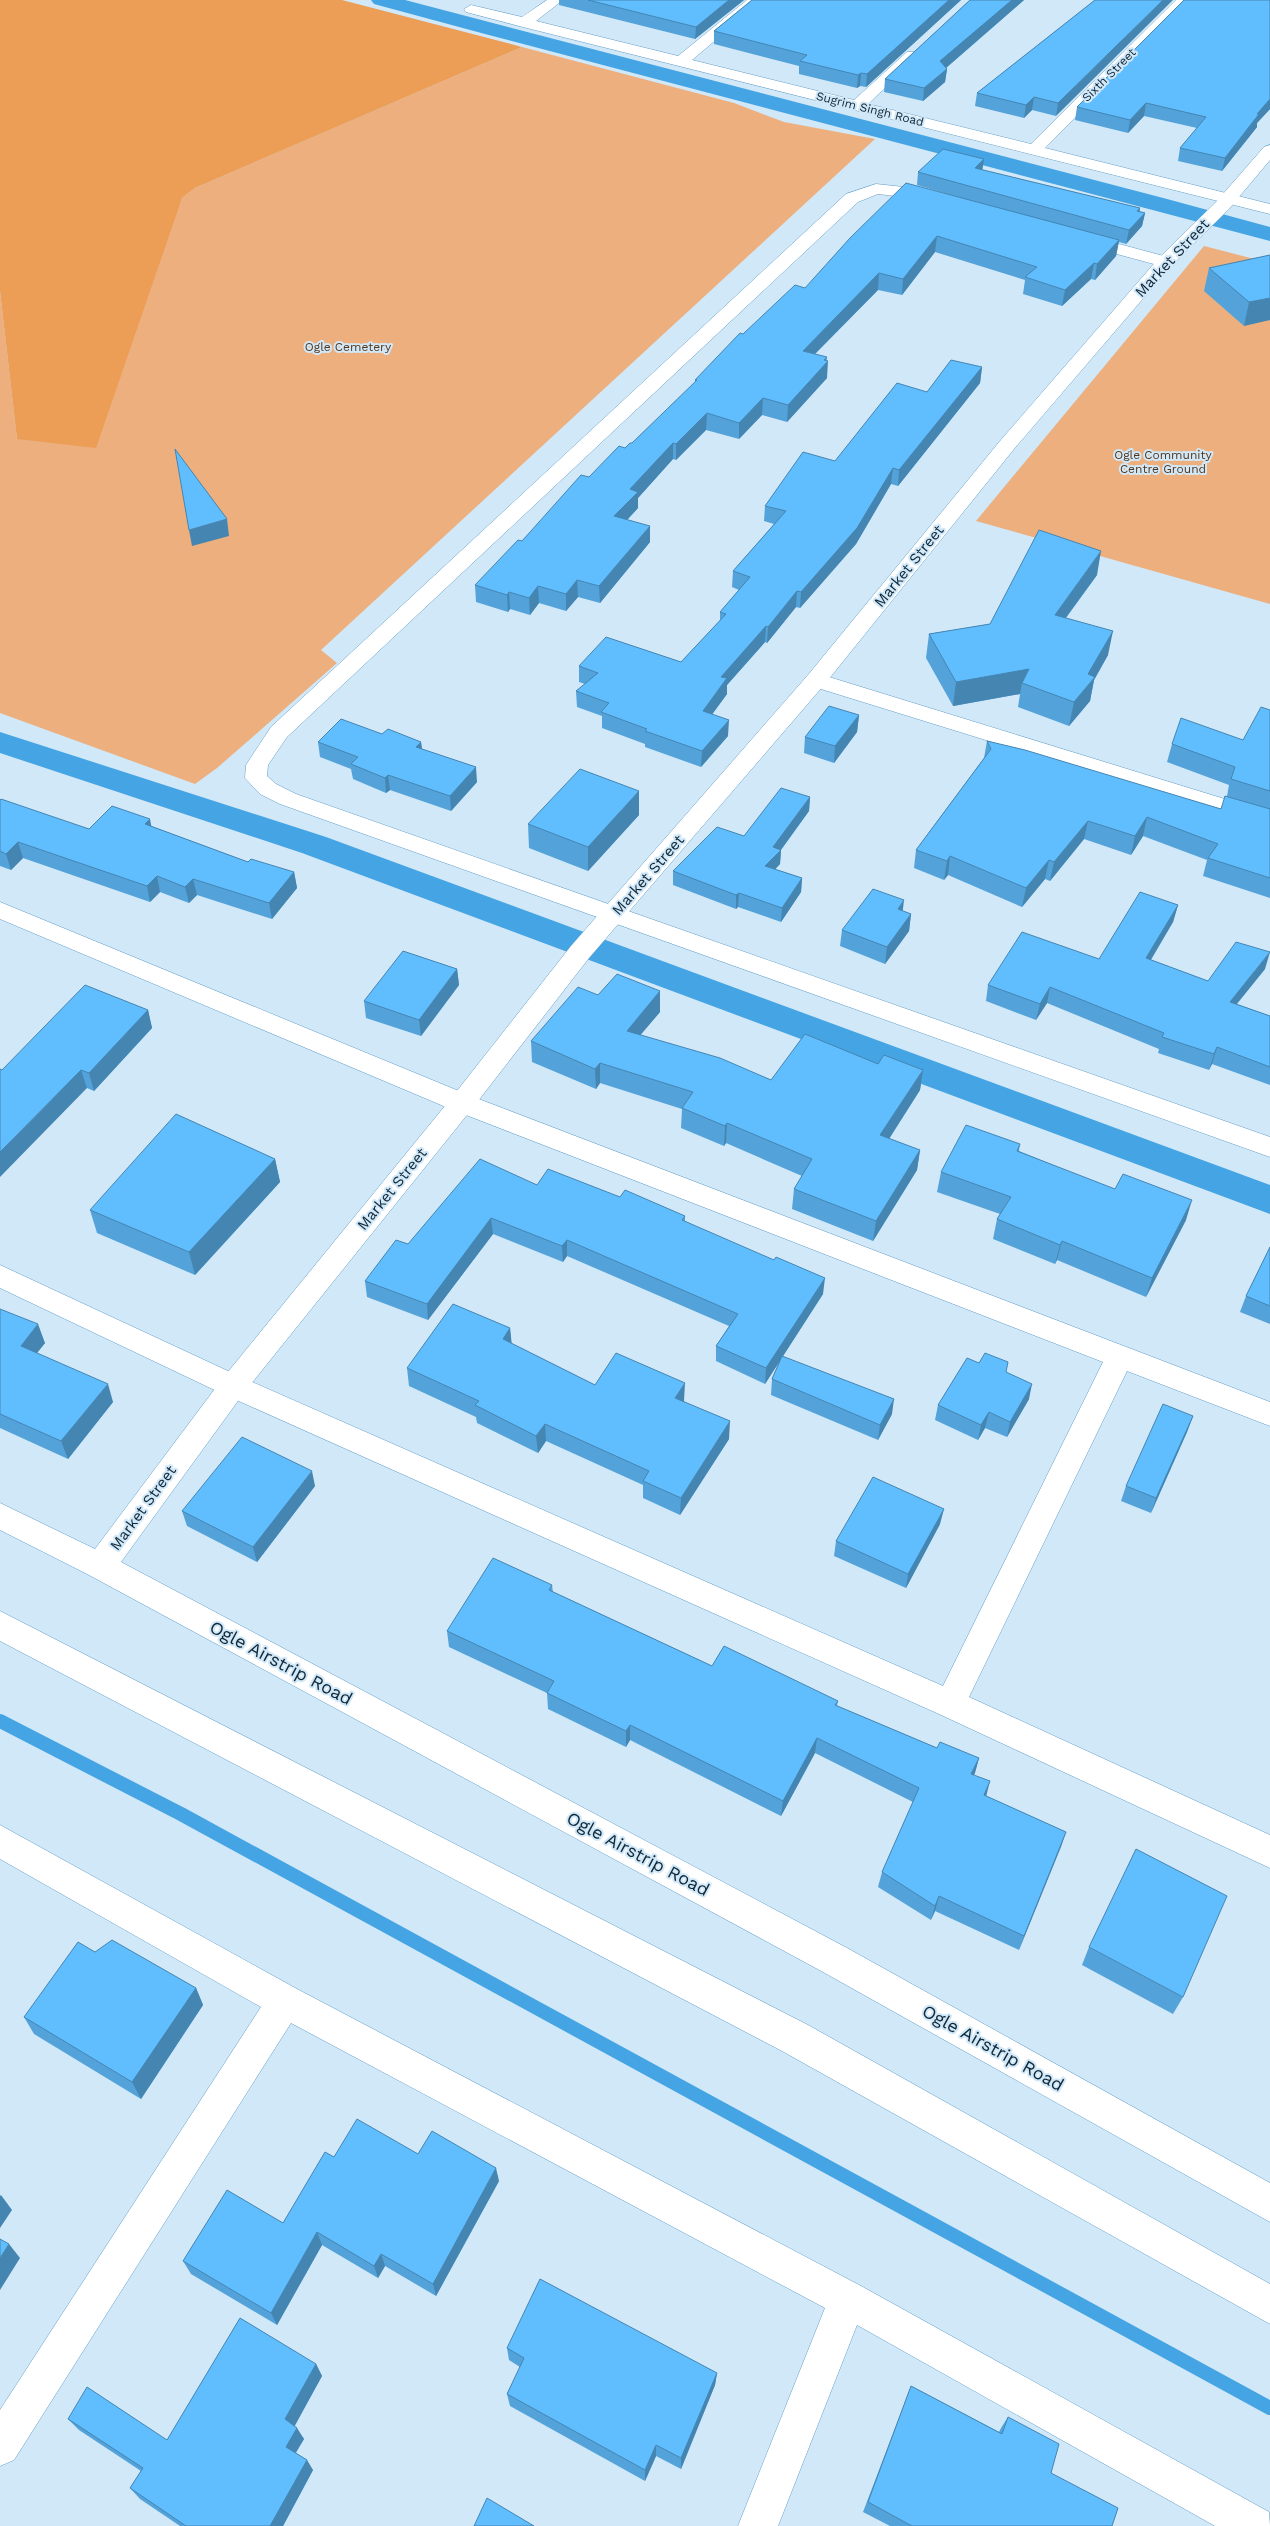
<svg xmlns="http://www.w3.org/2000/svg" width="1270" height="2526" viewBox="0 0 1270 2526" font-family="'Work Sans',sans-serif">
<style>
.green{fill:#ecaf7d}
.forest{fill:#ec9d56}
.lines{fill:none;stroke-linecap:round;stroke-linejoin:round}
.stream{stroke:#45a4e3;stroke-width:14}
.canal{fill:#45a4e3;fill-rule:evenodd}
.minor-casing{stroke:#649ec7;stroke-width:1}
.tertiary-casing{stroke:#649ec7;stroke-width:1}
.minor{fill:#fff;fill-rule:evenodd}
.tertiary{fill:#fff;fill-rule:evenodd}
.wall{fill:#53a3da}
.shaded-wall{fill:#4485b2}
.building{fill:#61befe;stroke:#4485b2}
.labels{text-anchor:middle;stroke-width:4;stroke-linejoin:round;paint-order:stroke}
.far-street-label{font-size:12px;fill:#0f2737;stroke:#d1e8f9}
.far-park-label{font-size:12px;fill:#543417;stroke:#d1e8f9}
.street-label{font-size:15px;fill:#0f2737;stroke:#d1e8f9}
.near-street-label{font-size:18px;fill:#0f2737;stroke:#d1e8f9}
</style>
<rect width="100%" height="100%" fill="#d1e8f9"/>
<g class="green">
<polygon points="522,47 734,103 784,122 875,139 321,650 337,663 217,768 195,784 0,713 0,291 17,439 173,220 182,198 195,188"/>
<polygon points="1204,246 1270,263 1270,604 976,521"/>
</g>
<polygon class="forest" points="0,0 342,0 522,47 195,188 182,198 96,448 17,439 0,291"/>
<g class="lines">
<polyline class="stream" points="0,1721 181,1814 1270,2408"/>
<g class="canal">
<polygon points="371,0 405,0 1167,199 1270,227 1270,241 485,34 374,4"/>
<polygon points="0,732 326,837 1270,1185 1270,1214 302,853 0,753"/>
</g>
<g class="minor-casing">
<g id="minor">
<polygon points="547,0 563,0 536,21 678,56 747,0 763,0 692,60 854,100 907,52 917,52 920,55 917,58 868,104 1031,144 1176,0 1191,0 1045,148 1270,204 1270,214 519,26 466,12 464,9 471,5 522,17"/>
<polygon points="876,184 913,188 940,195 942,199 934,204 912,198 878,194 858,202 287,737 268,765 267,776 276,784 296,794 1270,1137 1270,1157 280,804 260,794 245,778 246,765 271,727 846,194"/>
<polygon points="1082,234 1171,258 1174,262 1171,266 1165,267 1076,243 1074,239 1076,235"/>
<polygon points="816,673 1270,813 1270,828 808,685 805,680 808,675"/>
<polygon points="0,902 471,1096 1270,1402 1270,1426 1127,1371 969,1697 1270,1835 1270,1868 939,1714 223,1394 0,1288 0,1265 243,1378 943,1686 1103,1362 453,1110 0,919"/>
<polygon points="0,1825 297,1989 861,2286 1269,2512 1270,2526 1215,2526 857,2325 778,2526 738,2526 825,2308 291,2023 14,2460 0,2466 0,2410 261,2007 0,1859"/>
</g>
</g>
<g class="tertiary-casing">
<g id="tertiary">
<polygon points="1270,145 1270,160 1228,210 1171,266 1014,449 824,685 589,958 471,1110 243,1394 121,1562 847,1948 1270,2183 1270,2222 823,1972 89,1575 0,1530 0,1503 95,1549 223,1378 453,1096 571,946 808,675 1000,441 1159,258 1216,202 1264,147"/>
<polygon points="0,1611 808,2025 1270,2284 1270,2324 782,2051 0,1641"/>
</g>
</g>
<use href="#minor" class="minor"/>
<use href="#tertiary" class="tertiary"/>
</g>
<g class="wall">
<polygon points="559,0 744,0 695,39 559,5"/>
<polygon points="752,0 961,0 866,87 860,86 857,88 799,74 799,66 714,44 714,31"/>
<polygon points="970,0 1024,0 946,68 947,69 945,82 923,101 884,92 885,79"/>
<polygon points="1095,0 1056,116 1032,110 1024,118 975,106 977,93"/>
<polygon points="1270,0 1270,109 1257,123 1257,127 1222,171 1178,161 1180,148 1197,128 1144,116 1128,133 1075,120 1077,107"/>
<polygon points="983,170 1140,208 1139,211 1145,213 1142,226 1126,244 1119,242 1116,256 1095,280 1091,279 1062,306 1023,294 1025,280 935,252 902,295 878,290 815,354 826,361 827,378 787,422 762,415 739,439 706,430 676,460 673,459 638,498 638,508 627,520 650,542 600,603 578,597 566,611 539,603 530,615 510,609 508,612 476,602 475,585 589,477 625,448 632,443 695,383 695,380 743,334 805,288 961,198 917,185 918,172"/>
<polygon points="1270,255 1244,326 1204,291 1209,268"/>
<polygon points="982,367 980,383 898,486 891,484 856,544 800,608 796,607 767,643 765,642 727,685 727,694 712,714 728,736 701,767 645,747 645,744 602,728 602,716 577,707 576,691 585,684 579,682 579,666 681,662 720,621 720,612 739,590 732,587 733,571 774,524 764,521 765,506 835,461 927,392"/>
<polygon points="1097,575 1066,618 1108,655 1094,680 1090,701 1069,726 1018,707 1020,694 953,706 926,658 929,634 990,624"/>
<polygon points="1270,710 1270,898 1203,876 1207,860 1143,836 1131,855 1084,839 1050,881 1045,879 1022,907 948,875 944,880 914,868 916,850 984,758 987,741 1221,809 1227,796 1229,785 1167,762 1172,744 1243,740"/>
<polygon points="859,715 857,732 834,763 804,753 805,737"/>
<polygon points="382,734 421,742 422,749 477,782 451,811 390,790 386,793 353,779 351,769 320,757 318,742"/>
<polygon points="810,797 809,811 781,850 780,864 775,869 802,878 801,892 781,922 738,907 736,909 673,885 673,871 744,836"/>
<polygon points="0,800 89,829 151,826 248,862 294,872 297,888 272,919 197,895 189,903 160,892 150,902 23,858 11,870 0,866"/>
<polygon points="639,815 588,871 529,848 528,824"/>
<polygon points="1178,905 1173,922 1151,960 1208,981 1265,969 1237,1004 1270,1016 1270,1085 1212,1064 1209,1070 1158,1053 1159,1049 1047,1003 1036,1020 986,1001 988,985 1099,959"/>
<polygon points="903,911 911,914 909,931 885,964 840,946 842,930"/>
<polygon points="457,969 459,985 421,1036 366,1018 364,1001"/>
<polygon points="660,991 660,1012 640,1035 771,1080 878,1064 923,1070 920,1090 889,1139 920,1150 917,1170 873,1241 792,1209 794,1189 802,1176 726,1143 724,1146 681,1128 682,1109 600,1083 596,1089 532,1062 531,1041 598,995"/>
<polygon points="148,1010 152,1028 94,1091 87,1088 2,1070"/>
<polygon points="1020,1144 1019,1151 1186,1220 1146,1297 1057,1260 1055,1264 993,1239 997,1219 1000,1214 937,1192 941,1172"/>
<polygon points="275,1159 280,1182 195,1275 97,1233 90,1210"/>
<polygon points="537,1185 620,1197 685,1216 685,1221 823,1294 783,1356 892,1414 878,1440 771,1395 772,1379 779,1362 765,1384 716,1361 716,1346 729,1326 567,1256 563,1262 493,1234 428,1320 367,1297 365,1281 408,1244"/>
<polygon points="1270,1247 1270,1324 1240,1312 1246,1296"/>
<polygon points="0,1309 45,1343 37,1353 113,1402 68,1459 0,1428"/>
<polygon points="510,1328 511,1343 595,1385 684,1401 729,1439 680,1515 643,1498 643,1485 546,1441 538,1453 477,1423 476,1417 409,1386 407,1368"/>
<polygon points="979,1363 1006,1372 1029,1399 1007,1437 985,1428 978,1440 935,1420 938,1405"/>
<polygon points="1193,1416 1187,1432 1151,1513 1121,1501 1126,1486"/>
<polygon points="315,1486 257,1562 187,1526 182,1511"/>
<polygon points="940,1524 906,1588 834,1556 836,1541"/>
<polygon points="552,1585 553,1592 712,1666 838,1701 837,1706 937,1748 979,1758 974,1775 986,1796 1066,1832 1019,1950 935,1911 931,1920 878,1887 882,1872 913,1802 815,1753 781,1816 630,1740 626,1747 548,1709 547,1693 449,1647 447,1631"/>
<polygon points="1089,1947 1183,1997 1173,2014 1082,1965"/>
<polygon points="95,1952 196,1988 203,2005 141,2099 34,2034 24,2017"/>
<polygon points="418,2154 499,2181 436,2296 385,2266 378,2278 322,2245 277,2325 191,2274 183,2261 283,2223 334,2157"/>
<polygon points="507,2348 717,2373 715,2385 681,2469 656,2456 645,2481 510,2406 507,2394 520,2367 509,2360"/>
<polygon points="316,2364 322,2376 294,2426 304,2439 296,2453 313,2470 283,2526 180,2526 140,2499 130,2488 141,2471 79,2430 68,2419 167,2440"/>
<polygon points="911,2386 999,2432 1001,2428 1008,2417 1051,2473 1112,2526 890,2526 863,2512"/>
</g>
<g class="shaded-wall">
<polygon points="729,0 744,0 695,39 696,27"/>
<polygon points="949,0 961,0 866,87 867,74"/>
<polygon points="1012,0 1024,0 939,74 940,61"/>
<polygon points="1163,0 1173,0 1056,116 1058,103"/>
<polygon points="947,69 945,82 923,101 924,88"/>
<polygon points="861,73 860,86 857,88 858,75"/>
<polygon points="1034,97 1032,110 1024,118 1026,105"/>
<polygon points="1270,99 1270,109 1257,123 1257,127 1222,171 1225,158 1257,114"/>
<polygon points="1146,103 1144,116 1128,133 1130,120"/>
<polygon points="984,159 982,173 975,168"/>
<polygon points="1140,208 1138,220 1145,213 1142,226 1126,244 1129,230 1137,211"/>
<polygon points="937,236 935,252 902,295 903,279"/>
<polygon points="1119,240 1116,256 1095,280 1097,264"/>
<polygon points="1094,263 1091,279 1062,306 1065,290"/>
<polygon points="879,273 878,290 802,367 803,351"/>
<polygon points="1270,298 1270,320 1244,326 1249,302"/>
<polygon points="827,357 826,363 828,361 827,378 787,422 788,405"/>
<polygon points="982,367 980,383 898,486 899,470"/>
<polygon points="763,398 762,415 739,439 739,423"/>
<polygon points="707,413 706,430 676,460 676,444"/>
<polygon points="673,443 673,459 638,498 638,508 615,533 614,516 630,489"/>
<polygon points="893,468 891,484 856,544 800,608 801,592"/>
<polygon points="227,519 229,536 192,546 189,530"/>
<polygon points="650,526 650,542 600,603 599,586"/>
<polygon points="1101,551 1097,575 1050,639 1055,615"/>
<polygon points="577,580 578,597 566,611 566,594"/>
<polygon points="538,586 539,603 530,615 529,598"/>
<polygon points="797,591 796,607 767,643 768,627"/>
<polygon points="509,592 510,609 508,612 507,595"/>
<polygon points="766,626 765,642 727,685 727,694 703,727 703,711 721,677"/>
<polygon points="1113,631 1108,655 1094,680 1090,701 1069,726 1074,702 1088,674"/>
<polygon points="1029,669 1022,683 1020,694 953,706 956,682"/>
<polygon points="859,715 857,732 834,763 835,746"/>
<polygon points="729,720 728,736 701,767 702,751"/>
<polygon points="421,742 423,757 416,747"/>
<polygon points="476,767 477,782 451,811 450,796"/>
<polygon points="388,775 390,790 386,793 385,778"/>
<polygon points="639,791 639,815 588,871 588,847"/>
<polygon points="810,797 809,811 780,851 781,850 780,864 765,880 765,866 773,847"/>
<polygon points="1147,817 1143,836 1131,855 1135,836"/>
<polygon points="150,819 153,835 145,824"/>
<polygon points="1088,821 1084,839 1050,881 1054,862"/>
<polygon points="18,842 23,858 11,870 6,854"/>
<polygon points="950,856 948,875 944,880 947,861"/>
<polygon points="1049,860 1045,879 1022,907 1026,888"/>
<polygon points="294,872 297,888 272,919 269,903"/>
<polygon points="157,876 160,892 150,902 147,886"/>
<polygon points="802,878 801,892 781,922 782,908"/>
<polygon points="193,879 197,895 189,903 185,887"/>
<polygon points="739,893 738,907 736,909 736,895"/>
<polygon points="904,900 902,917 898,909"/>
<polygon points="1178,905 1173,922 1142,974 1146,958"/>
<polygon points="911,914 909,931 885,964 887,947"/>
<polygon points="1270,952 1265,969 1225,1018 1230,1002"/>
<polygon points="457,969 459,985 421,1036 419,1020"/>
<polygon points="1050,987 1047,1003 1036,1020 1040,1004"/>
<polygon points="660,991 660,1012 627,1051 627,1031"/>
<polygon points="148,1010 152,1028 94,1091 89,1073"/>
<polygon points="1217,1047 1212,1064 1209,1070 1214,1054"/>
<polygon points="600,1063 600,1083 596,1089 595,1069"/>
<polygon points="81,1070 87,1088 0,1177 0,1152"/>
<polygon points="923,1070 920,1090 878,1156 880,1135"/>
<polygon points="727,1123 726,1143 724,1146 725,1126"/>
<polygon points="920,1150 917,1170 873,1241 876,1221"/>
<polygon points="275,1159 280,1182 195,1275 189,1252"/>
<polygon points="1192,1200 1186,1220 1146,1297 1152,1278"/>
<polygon points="491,1218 493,1234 428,1320 427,1304"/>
<polygon points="567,1240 567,1256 563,1262 562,1246"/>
<polygon points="1062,1241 1057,1260 1055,1264 1060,1245"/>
<polygon points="825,1278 823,1294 765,1384 766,1368"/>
<polygon points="38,1324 45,1343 28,1364 21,1346"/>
<polygon points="510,1328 512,1346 503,1339"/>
<polygon points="685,1383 684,1401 675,1416 675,1398"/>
<polygon points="108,1384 113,1402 68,1459 61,1441"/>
<polygon points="1032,1384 1029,1399 1007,1437 1010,1422"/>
<polygon points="894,1399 892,1414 878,1440 880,1425"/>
<polygon points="989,1412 985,1428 978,1440 981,1425"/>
<polygon points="1193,1416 1187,1432 1151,1513 1156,1498"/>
<polygon points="730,1421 729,1439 680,1515 681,1498"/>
<polygon points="545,1424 546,1441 538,1453 536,1436"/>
<polygon points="312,1471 315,1486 257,1562 253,1547"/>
<polygon points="944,1509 940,1524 906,1588 908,1574"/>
<polygon points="630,1725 630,1740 626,1747 626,1731"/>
<polygon points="817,1738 815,1753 781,1816 783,1801"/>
<polygon points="979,1758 975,1773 967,1789 971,1774"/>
<polygon points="990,1781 986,1797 984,1795"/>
<polygon points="1066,1832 1061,1847 1019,1950 1024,1936"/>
<polygon points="939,1896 935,1911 931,1920 935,1906"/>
<polygon points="196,1988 203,2005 141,2099 132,2082"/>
<polygon points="496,2168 499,2181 436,2296 433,2284"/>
<polygon points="1,2195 12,2210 0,2228 0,2196"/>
<polygon points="317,2232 322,2245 277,2325 271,2313"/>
<polygon points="9,2244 20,2258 0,2290 0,2258"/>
<polygon points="381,2254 385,2266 378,2278 374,2266"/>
<polygon points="316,2364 322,2376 292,2431 285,2419"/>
<polygon points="717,2373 715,2385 681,2469 681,2458"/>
<polygon points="297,2428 304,2439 292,2458 286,2447"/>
<polygon points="656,2445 656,2456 645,2481 645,2470"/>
<polygon points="307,2460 313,2470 283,2526 270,2526"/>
</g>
<g class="building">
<polygon points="588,0 729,0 696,27"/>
<polygon points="752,0 949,0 867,74 861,73 858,75 800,61 807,55 714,31"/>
<polygon points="970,0 1012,0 940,61 947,69 924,88 885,79"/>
<polygon points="1095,0 1163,0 1058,103 1034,97 1026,105 977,93"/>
<polygon points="1184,0 1270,0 1270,99 1257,114 1259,114 1225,158 1180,148 1206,117 1146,103 1130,120 1077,107"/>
<polygon points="943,149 984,159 975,168 1140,208 1137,211 1145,213 1129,230 918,172"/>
<polygon points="906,183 1119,240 1097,264 1094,263 1065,290 1025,277 1037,267 937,236 903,279 879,273 803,351 827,357 824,360 828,361 788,405 763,398 739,423 707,413 676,444 673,443 630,489 638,492 614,516 650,526 599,586 577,580 566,594 538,586 529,598 509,592 507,595 475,585 518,540 522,541 581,475 589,477 619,446 625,448 630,443 632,443 697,380 695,380 740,333 743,334 795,285 805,288 850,238"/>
<polygon points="1270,255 1270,298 1249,302 1209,268"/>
<polygon points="951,360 982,367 899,470 893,468 857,528 801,592 797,591 768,627 766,626 721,677 727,678 703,711 729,720 702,751 645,731 647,729 601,712 609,703 576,691 598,673 579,666 606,637 681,662 726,614 720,612 750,577 733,571 786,511 765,506 803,452 835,461 897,383 927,392"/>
<polygon points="175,449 227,519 189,530"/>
<polygon points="1039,530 1101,551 1055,615 1113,631 1088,674 1095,677 1074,702 1022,683 1029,669 956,682 929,634 990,624"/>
<polygon points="829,706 859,715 835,746 805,737"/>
<polygon points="1261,707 1270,710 1270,791 1231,779 1235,767 1172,744 1181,718 1243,740"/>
<polygon points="341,719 382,734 388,729 421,742 416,747 476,767 450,796 388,775 385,778 351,764 358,757 318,742"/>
<polygon points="987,741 1025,750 1221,809 1225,796 1270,809 1270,878 1208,858 1218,844 1147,817 1135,836 1088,821 1054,862 1049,860 1026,888 950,856 947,861 916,850 991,749"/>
<polygon points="580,769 639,791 588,847 528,824"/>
<polygon points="781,788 810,797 773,847 781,850 765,866 802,878 782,908 739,893 736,895 673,871 717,827 744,836"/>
<polygon points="1,799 89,829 112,806 150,819 145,824 248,862 251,859 294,872 269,903 193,879 185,887 157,876 147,886 18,842 6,854 0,851 0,800"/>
<polygon points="873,889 904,900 898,909 911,914 887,947 842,930"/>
<polygon points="1140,892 1178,905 1146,958 1208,981 1236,942 1270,952 1230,1002 1270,1016 1270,1067 1217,1047 1214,1054 1162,1037 1164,1033 1050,987 1040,1004 988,985 1022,932 1099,959"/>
<polygon points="403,951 457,969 419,1020 364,1001"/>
<polygon points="617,974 660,991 627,1031 720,1058 771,1080 805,1034 878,1064 884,1055 923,1070 880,1135 920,1150 876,1221 794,1189 812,1159 727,1123 725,1126 682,1108 693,1092 600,1063 595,1069 531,1041 578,987 598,995"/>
<polygon points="85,985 148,1010 89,1073 81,1070 0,1152 0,1069 2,1070"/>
<polygon points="176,1114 275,1159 189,1252 90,1210"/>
<polygon points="966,1125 1020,1144 1017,1151 1115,1189 1123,1174 1192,1200 1152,1278 1062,1241 1060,1245 997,1219 1011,1197 941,1172"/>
<polygon points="480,1159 537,1185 548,1169 620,1197 625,1190 685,1216 682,1220 774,1260 776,1257 825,1278 766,1368 716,1346 738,1314 567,1240 562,1246 491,1218 427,1304 365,1281 396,1240 408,1244"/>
<polygon points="1270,1247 1270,1306 1246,1296"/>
<polygon points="453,1304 510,1328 503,1339 595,1385 616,1353 685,1383 675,1398 730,1421 681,1498 643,1481 649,1471 545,1424 536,1436 475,1405 479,1401 407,1368"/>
<polygon points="0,1309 38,1324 21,1346 108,1384 61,1441 0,1414"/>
<polygon points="985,1353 1008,1362 1006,1372 1032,1384 1010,1422 989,1412 981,1425 938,1405 967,1358 979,1363"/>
<polygon points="782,1356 894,1399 880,1425 772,1379"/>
<polygon points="1163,1404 1193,1416 1156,1498 1126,1486"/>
<polygon points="242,1437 312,1471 253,1547 182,1511"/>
<polygon points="873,1477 944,1509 908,1574 836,1541"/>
<polygon points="493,1558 552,1585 549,1590 712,1666 724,1646 838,1701 835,1705 937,1748 940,1742 979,1758 971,1774 990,1781 984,1795 1066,1832 1024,1936 939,1896 935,1906 882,1872 919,1788 817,1738 783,1801 630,1725 626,1731 547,1693 554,1681 447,1631"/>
<polygon points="1136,1849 1227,1896 1183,1997 1089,1947"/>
<polygon points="112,1940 196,1988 132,2082 24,2017 78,1942 95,1952"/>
<polygon points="357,2119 418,2154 432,2131 496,2168 433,2284 381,2254 374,2266 317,2232 271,2313 183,2261 227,2190 283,2223 325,2152 334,2157"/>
<polygon points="0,2239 9,2244 0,2258"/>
<polygon points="540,2279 717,2373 681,2458 656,2445 645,2470 507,2394 524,2358 507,2348"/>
<polygon points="240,2318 316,2364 285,2419 297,2428 286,2447 307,2460 270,2526 186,2526 130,2488 143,2468 68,2419 87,2387 167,2440"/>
<polygon points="911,2386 1002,2434 1008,2417 1059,2444 1051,2473 1118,2508 1112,2526 912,2526 868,2502"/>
<polygon points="487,2498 534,2526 474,2526"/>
</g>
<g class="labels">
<g class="far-street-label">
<text transform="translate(1109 75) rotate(-45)" y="4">Sixth Street</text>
<text transform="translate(870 109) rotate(14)" y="4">Sugrim Singh Road</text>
</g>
<g class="far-park-label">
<text x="348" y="351">Ogle Cemetery</text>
<text x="1163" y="459">Ogle Community<tspan x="1163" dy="14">Centre Ground</tspan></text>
</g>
<g class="street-label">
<text transform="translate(1172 258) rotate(-47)" y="5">Market Street</text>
<text transform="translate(909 566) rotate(-51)" y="5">Market Street</text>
<text transform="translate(648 875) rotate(-49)" y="5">Market Street</text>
<text transform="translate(392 1189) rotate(-51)" y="5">Market Street</text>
<text transform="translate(143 1508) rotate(-54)" y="5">Market Street</text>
</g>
<g class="near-street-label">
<text transform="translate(281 1663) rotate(28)" y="6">Ogle Airstrip Road</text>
<text transform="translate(638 1854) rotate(28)" y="6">Ogle Airstrip Road</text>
<text transform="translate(993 2048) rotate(29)" y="6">Ogle Airstrip Road</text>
</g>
</g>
</svg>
